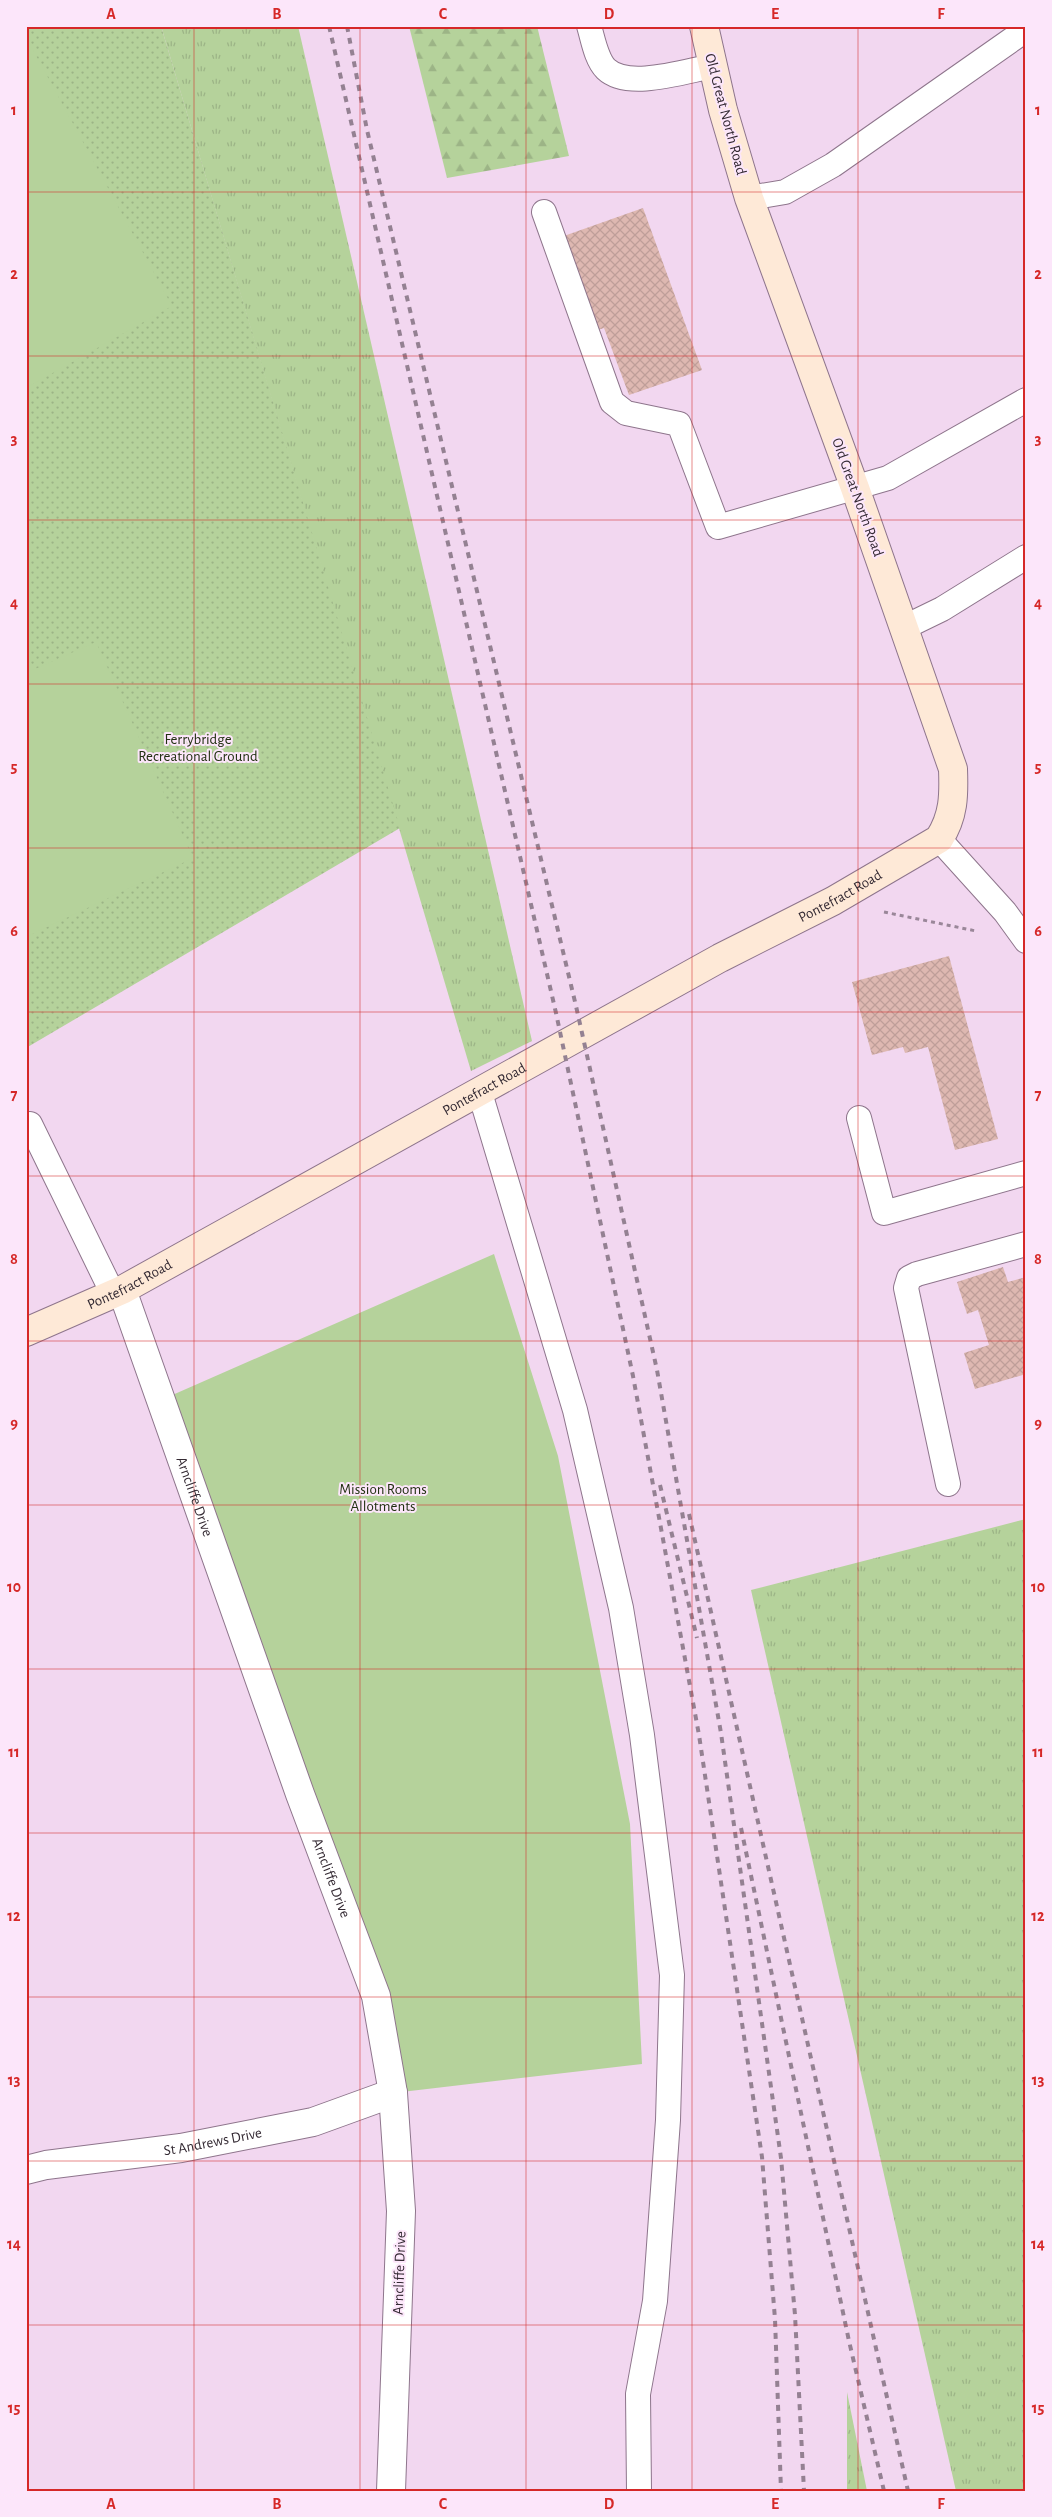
<svg xmlns="http://www.w3.org/2000/svg" width="1052" height="2517" viewBox="0 0 1052 2517" font-family="'Alegreya Sans',sans-serif">
<style>
.grass{fill:url(#grass-tufts)}
.forest{fill:url(#forest-firs)}
.park{fill:url(#park-dots)}
.garden{fill:#b5d29b}
.building{fill:url(#building-cross-hatch)}
.lines{fill:none;stroke-linecap:round;stroke-linejoin:round}
.lane-casing{stroke:#8e758c;stroke-width:26}
.street-casing{stroke:#8e758c;stroke-width:30}
.secondary-casing{stroke:#8e758c;stroke-width:30}
.path{stroke:#9a8799;stroke-width:3;stroke-dasharray:4 4;stroke-linecap:butt}
.lane{stroke:#fff;stroke-width:24}
.street{stroke:#fff;stroke-width:28}
.secondary{stroke:#fee9d7;stroke-width:28}
.rail{stroke:#948192;stroke-width:4;stroke-dasharray:6 6;stroke-linecap:butt}
.grid{fill:none;stroke:#d62828;stroke-width:1;stroke-opacity:0.55}
.labels{text-anchor:middle;stroke-width:4;stroke-linejoin:round;paint-order:stroke}
.street-label{font-size:15px;fill:#342a33;stroke:#fce6fa}
.park-label{font-size:15px;fill:#213011;stroke:#fce6fa}
.neatline{fill:none;stroke:#d62828;stroke-width:2}
.grid-label{font-size:16px;text-anchor:middle;font-weight:bold;fill:#d62828}
</style>
<defs>
<pattern id="grass-tufts" width="24" height="20" patternUnits="userSpaceOnUse" patternTransform="scale(1.25)"><rect width="24" height="20" fill="#b5d29b"/><path d="M3 7l-1-3M5 7V3M7 7l1-3M15 17l-1-3M17 17v-4M19 17l1-3" fill="none" stroke="#9cb486"/></pattern>
<pattern id="forest-firs" width="22" height="20" patternUnits="userSpaceOnUse" patternTransform="scale(1.25)"><rect width="22" height="20" fill="#b5d29b"/><path d="M5 1l3.5 6h-7zM16 11l3.5 6h-7z" fill="#9cb486"/></pattern>
<pattern id="park-dots" width="8" height="8" patternUnits="userSpaceOnUse" patternTransform="scale(1.25)"><rect width="8" height="8" fill="#b5d29b"/><path d="M2 2h.1M6 6h.1" fill="none" stroke="#9cb486" stroke-width="1.8" stroke-linecap="round"/></pattern>
<pattern id="building-cross-hatch" width="8" height="8" patternUnits="userSpaceOnUse" patternTransform="scale(1.25)"><rect width="8" height="8" fill="#deb8b1"/><path d="M0 0l8 8M0 8l8-8" fill="none" stroke="#bf9e99"/></pattern>
</defs>
<rect width="100%" height="100%" fill="#f2d7f0"/>
<g class="grass">
<polygon points="161,26 298,26 532,1041 471,1071"/>
<polygon points="1026,1519 1026,2491 956,2491 751,1590"/>
<polygon points="847,2392 867,2491 847,2491"/>
</g>
<polygon class="forest" points="409,26 537,26 569,156 447,178"/>
<polygon class="park" points="26,26 161,26 400,828 26,1048"/>
<g class="garden">
<polygon points="26,37 172,306 26,388"/>
<polygon points="96,642 193,858 26,937 26,673"/>
<polygon points="494,1254 558,1456 630,1824 642,2064 393,2093 376,1996 161,1400"/>
</g>
<g class="building">
<polygon points="643,208 702,370 629,395 604,328 595,331 561,237"/>
<polygon points="949,956 998,1139 955,1150 928,1047 905,1053 903,1047 872,1055 852,982"/>
<polygon points="1003,1267 1008,1282 1026,1277 1026,1374 975,1389 964,1353 989,1345 978,1310 967,1314 957,1282"/>
</g>
<g class="lines">
<g class="lane-casing">
<g id="lane">
<path d="M 589,26 C 593,39 596,59 606,69 C 628,90 685,71 713,66"/>
<polyline points="749,198 785,192 833,165 1017,36"/>
<polyline points="544,212 612,402 626,413 679,424 718,527 888,478 1026,400"/>
<polyline points="905,627 942,609 1026,557"/>
<polyline points="939,839 1005,912 1026,941"/>
<polyline points="480,1093 575,1410 621,1608 642,1735 672,1975 668,2120 655,2301 638,2394 639,2491"/>
<polyline points="859,1118 884,1213 1026,1173"/>
<polyline points="30,1124 113,1294"/>
<polyline points="948,1484 906,1288 909,1278 917,1274 1026,1244"/>
</g>
</g>
<g class="street-casing">
<g id="street">
<path id="s1" d="M 122,1290 L 300,1794 L 376,1996 L 393,2093 L 401,2211 L 391,2491"/>
<path id="s2" d="M 26,2170 L 46,2165 L 181,2148 L 313,2122 L 393,2093"/>
</g>
</g>
<g class="secondary-casing">
<g id="secondary">
<path id="s3" d="M 26,1332 L 122,1290 L 720,958 L 833,901 L 939,839 C 954,816 954,795 953,769 L 855,488 L 749,198 L 723,110 L 704,26"/>
</g>
</g>
<polyline class="path" points="884,912 976,931"/>
<use href="#lane" class="lane"/>
<use href="#street" class="street"/>
<use href="#secondary" class="secondary"/>
<g class="rail">
<polyline points="329,26 556,1013 633,1376 699,1735 762,2157 775,2319 781,2491"/>
<polyline points="347,26 367,130 576,1006 657,1370 721,1733 781,2158 795,2315 804,2491"/>
<polyline points="660,1485 697,1638"/>
<polyline points="689,1514 908,2491"/>
<polyline points="741,1828 849,2341 884,2491"/>
</g>
</g>
<path class="grid" d="M 194,26 L 194,2491M 360,26 L 360,2491M 526,26 L 526,2491M 692,26 L 692,2491M 858,26 L 858,2491M 26,192 L 1026,192M 26,356 L 1026,356M 26,520 L 1026,520M 26,684 L 1026,684M 26,848 L 1026,848M 26,1012 L 1026,1012M 26,1176 L 1026,1176M 26,1341 L 1026,1341M 26,1505 L 1026,1505M 26,1669 L 1026,1669M 26,1833 L 1026,1833M 26,1997 L 1026,1997M 26,2161 L 1026,2161M 26,2325 L 1026,2325"/>
<g class="labels">
<g class="street-label">
<text transform="translate(726 114) rotate(75)" y="5">Old Great North Road</text>
<text transform="translate(858 497) rotate(70)" y="5">Old Great North Road</text>
<text dy="5" stroke="none"><textPath href="#s3" startOffset="924">Pontefract Road</textPath></text>
<text dy="5" stroke="none"><textPath href="#s3" startOffset="519">Pontefract Road</textPath></text>
<text dy="5" stroke="none"><textPath href="#s3" startOffset="114">Pontefract Road</textPath></text>
<text dy="5" stroke="none"><textPath href="#s1" startOffset="219">Arncliffe Drive</textPath></text>
<text dy="5" stroke="none"><textPath href="#s1" startOffset="624">Arncliffe Drive</textPath></text>
<text dy="5" stroke="none"><textPath href="#s2" startOffset="189">St Andrews Drive</textPath></text>
<text transform="translate(399 2273) rotate(-88)" y="5">Arncliffe Drive</text>
</g>
<g class="park-label">
<text x="198" y="744">Ferrybridge<tspan x="198" dy="17">Recreational Ground</tspan></text>
<text x="383" y="1494">Mission Rooms<tspan x="383" dy="17">Allotments</tspan></text>
</g>
</g>
<rect width="1052" height="2517" fill="none" stroke="#fce6fa" stroke-width="55"/>
<rect x="28" y="28" width="996" height="2462" class="neatline"/>
<g class="grid-label">
<text x="111" y="19">A</text>
<text x="277" y="19">B</text>
<text x="443" y="19">C</text>
<text x="609" y="19">D</text>
<text x="775" y="19">E</text>
<text x="941" y="19">F</text>
<text x="14" y="115">1</text>
<text x="1038" y="115">1</text>
<text x="14" y="279">2</text>
<text x="1038" y="279">2</text>
<text x="14" y="444">3</text>
<text x="1038" y="444">3</text>
<text x="14" y="608">4</text>
<text x="1038" y="608">4</text>
<text x="14" y="772">5</text>
<text x="1038" y="772">5</text>
<text x="14" y="936">6</text>
<text x="1038" y="936">6</text>
<text x="14" y="1100">7</text>
<text x="1038" y="1100">7</text>
<text x="14" y="1264">8</text>
<text x="1038" y="1264">8</text>
<text x="14" y="1428">9</text>
<text x="1038" y="1428">9</text>
<text x="14" y="1592">10</text>
<text x="1038" y="1592">10</text>
<text x="14" y="1757">11</text>
<text x="1038" y="1757">11</text>
<text x="14" y="1921">12</text>
<text x="1038" y="1921">12</text>
<text x="14" y="2085">13</text>
<text x="1038" y="2085">13</text>
<text x="14" y="2249">14</text>
<text x="1038" y="2249">14</text>
<text x="14" y="2413">15</text>
<text x="1038" y="2413">15</text>
<text x="111" y="2509">A</text>
<text x="277" y="2509">B</text>
<text x="443" y="2509">C</text>
<text x="609" y="2509">D</text>
<text x="775" y="2509">E</text>
<text x="941" y="2509">F</text>
</g>
</svg>
